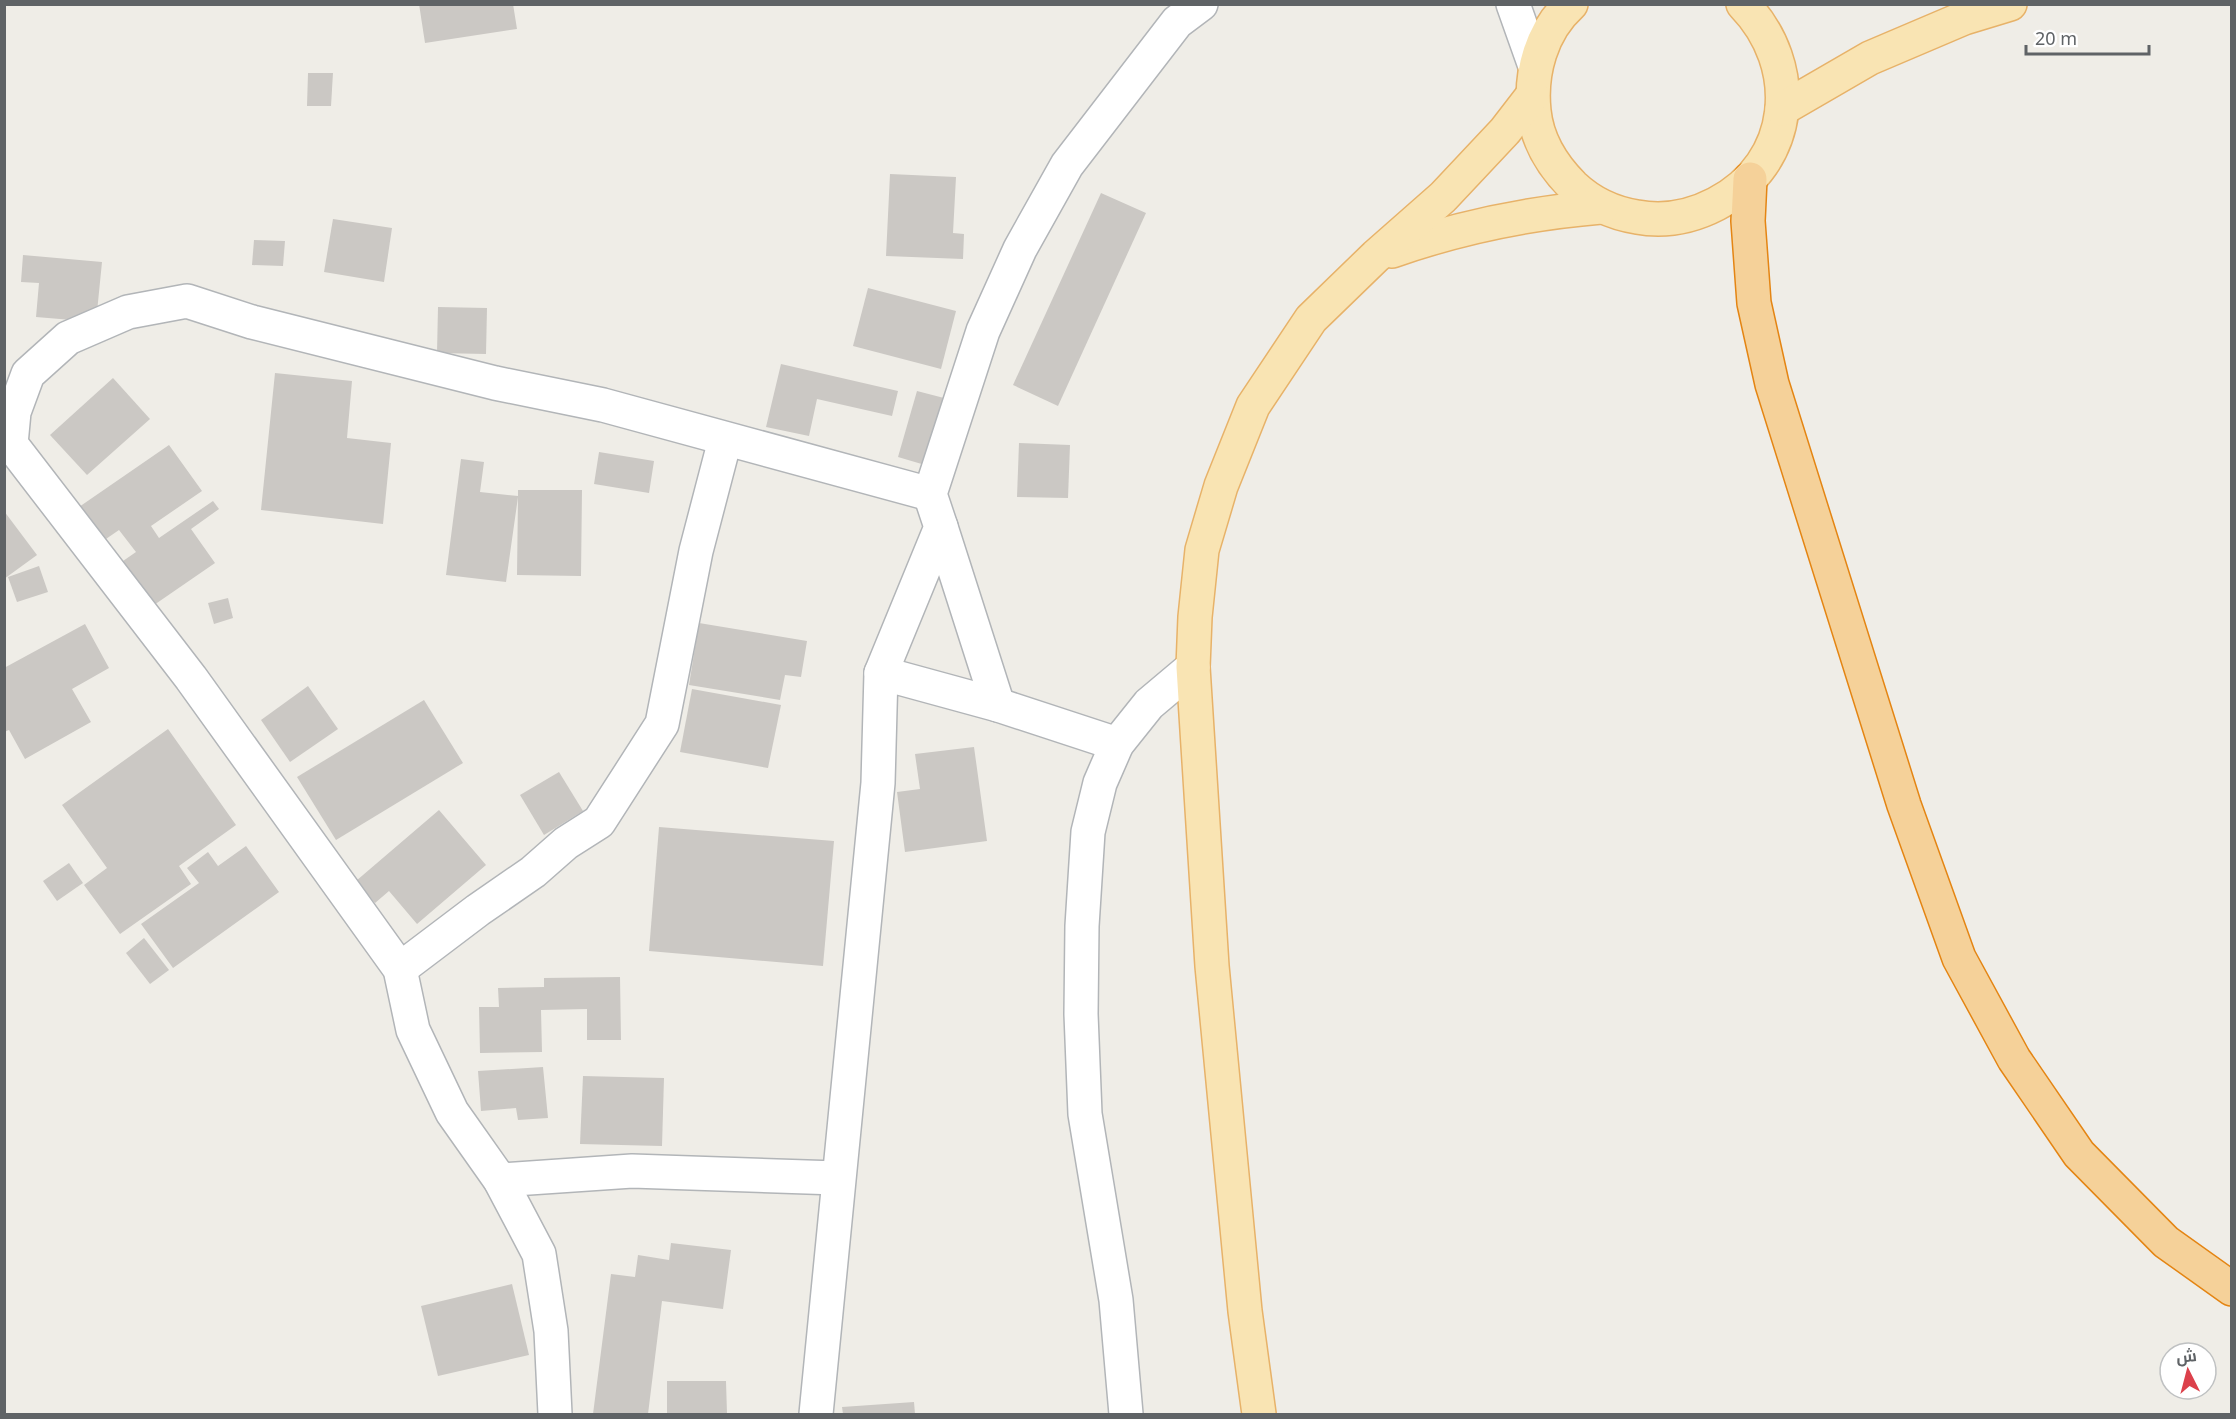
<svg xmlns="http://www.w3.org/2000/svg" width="2236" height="1419" viewBox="0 0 2236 1419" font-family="'Noto Sans',Cairo,sans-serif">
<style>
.building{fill:#cbc8c4}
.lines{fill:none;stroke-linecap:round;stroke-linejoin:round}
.minor-casing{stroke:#b2b5b8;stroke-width:36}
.primary-casing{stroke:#e7b269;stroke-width:36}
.motorway-casing{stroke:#e48513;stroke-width:36}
.minor{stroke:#fff;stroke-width:33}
.primary{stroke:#f9e4b3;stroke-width:33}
.motorway{stroke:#f5d199;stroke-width:33}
</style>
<rect width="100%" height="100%" fill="#efede7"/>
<g class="building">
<polygon points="419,4 513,4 517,29 425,43"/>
<polygon points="308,73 333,73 331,106 307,106"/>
<polygon points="890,174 956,177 953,233 964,234 963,259 886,256"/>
<polygon points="1101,193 1146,213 1058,406 1013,385"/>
<polygon points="333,219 392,228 384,282 324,272"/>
<polygon points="254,240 285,241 283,266 252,265"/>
<polygon points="23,255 102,262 96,322 36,317 39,283 21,282"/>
<polygon points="868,288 956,311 941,369 853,346"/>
<polygon points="438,307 487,308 486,354 437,353"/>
<polygon points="781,364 898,391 892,416 817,399 809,436 766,427"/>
<polygon points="275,373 352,381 347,438 391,443 383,524 261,510"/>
<polygon points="113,378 150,419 87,475 50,435"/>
<polygon points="917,391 944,398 925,465 898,457"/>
<polygon points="1019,443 1070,445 1068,498 1017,497"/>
<polygon points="169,445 202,491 151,526 159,538 213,501 219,509 191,529 215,563 154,605 123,561 136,552 119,530 103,541 79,507"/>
<polygon points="599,452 654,461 649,493 594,484"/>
<polygon points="461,459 484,462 480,492 518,496 518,490 582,490 581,576 517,575 518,497 506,582 446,575"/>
<polygon points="4,511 37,555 4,579"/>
<polygon points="39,566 48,592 17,602 8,577"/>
<polygon points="228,598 233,618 214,624 208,603"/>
<polygon points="699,623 807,641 801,677 785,675 780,700 689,685"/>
<polygon points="85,624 109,668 72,689 91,722 25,759 9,730 4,732 4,668"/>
<polygon points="308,686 338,729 290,762 261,720"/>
<polygon points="692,689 781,705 768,768 680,752"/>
<polygon points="424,700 463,763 336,840 297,777"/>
<polygon points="168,729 236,825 179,866 191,884 120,934 84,885 107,868 62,805"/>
<polygon points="974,747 987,841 905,852 897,792 920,789 915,754"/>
<polygon points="559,772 583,811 544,835 520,795"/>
<polygon points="439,810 486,865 417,924 389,891 375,903 356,881"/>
<polygon points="659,827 834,841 823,966 649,951"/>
<polygon points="246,846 279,892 173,968 141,924 199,883 187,868 208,852 218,866"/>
<polygon points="69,863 83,883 57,901 43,881"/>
<polygon points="144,938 169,970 150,984 126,953"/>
<polygon points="620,977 621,1040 587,1040 587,1009 541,1010 542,1052 480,1053 479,1007 499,1007 498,988 544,987 544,978"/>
<polygon points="543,1067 548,1118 518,1120 516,1108 481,1111 478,1071"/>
<polygon points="583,1076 664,1078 662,1146 580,1144"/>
<polygon points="671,1243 731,1250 723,1309 662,1301 648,1414 593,1414 611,1274 635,1277 638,1255 669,1260"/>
<polygon points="512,1284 529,1355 438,1376 421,1306"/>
<polygon points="667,1381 726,1381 727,1414 667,1414"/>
<polygon points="914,1402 915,1414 843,1414 842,1407"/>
</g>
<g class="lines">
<g class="minor-casing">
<g id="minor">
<polyline points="1513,4 1535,66"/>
<polyline points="941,527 998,705"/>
<polyline points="881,673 998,705 1117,744"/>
<polyline points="400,969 478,910 533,872 566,843 599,822 662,724 696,551 725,440"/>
<polyline points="500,1180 632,1171 837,1178"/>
<polyline points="555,1414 551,1331 539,1254 500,1180 452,1112 413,1030 400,969 191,678 11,444 14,412 28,374 68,338 128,312 187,301 252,322 495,383 603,405 930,494"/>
<polyline points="816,1414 878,783 881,673 941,527 930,494 983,331 1020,249 1067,165 1177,22 1201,4"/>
<polyline points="1126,1414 1116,1300 1085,1114 1081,1014 1082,926 1088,832 1100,783 1117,744 1149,704 1193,667"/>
</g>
</g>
<g class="primary-casing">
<g id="primary">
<path d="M 1571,4 C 1541,31 1530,73 1534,111 C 1537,141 1552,165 1573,186 C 1591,203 1612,213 1637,217 C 1664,222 1691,217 1716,204 C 1795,163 1803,66 1743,4"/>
<polyline points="1782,109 1870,58 1964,18 2010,4"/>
<path d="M 1392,251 C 1460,227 1529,213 1601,207"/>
<polyline points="1259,1414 1245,1311 1212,966 1193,667 1195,617 1202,550 1221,486 1253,406 1311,319 1376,256 1443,197 1505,131 1532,96"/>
</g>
</g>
<g class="motorway-casing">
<polyline id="motorway" points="1750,179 1748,221 1754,303 1772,384 1904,805 1959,958 2014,1059 2079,1154 2166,1242 2232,1289"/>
</g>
<use href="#minor" class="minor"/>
<use href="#primary" class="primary"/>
<use href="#motorway" class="motorway"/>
</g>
<rect width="2236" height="1419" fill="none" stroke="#5f6366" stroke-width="12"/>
<g transform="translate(2188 1371) rotate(354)"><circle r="28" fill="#ffffff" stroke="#bfc1c2" stroke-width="1.5"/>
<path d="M0-4.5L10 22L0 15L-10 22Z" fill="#dc414b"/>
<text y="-9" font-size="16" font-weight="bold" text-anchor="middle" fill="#5f6366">ش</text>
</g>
<path d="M2026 45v9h123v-9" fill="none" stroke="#5f6366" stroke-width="3"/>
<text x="2035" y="45" font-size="18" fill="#5f6366" stroke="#ffffff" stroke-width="4.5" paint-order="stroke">20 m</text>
</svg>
